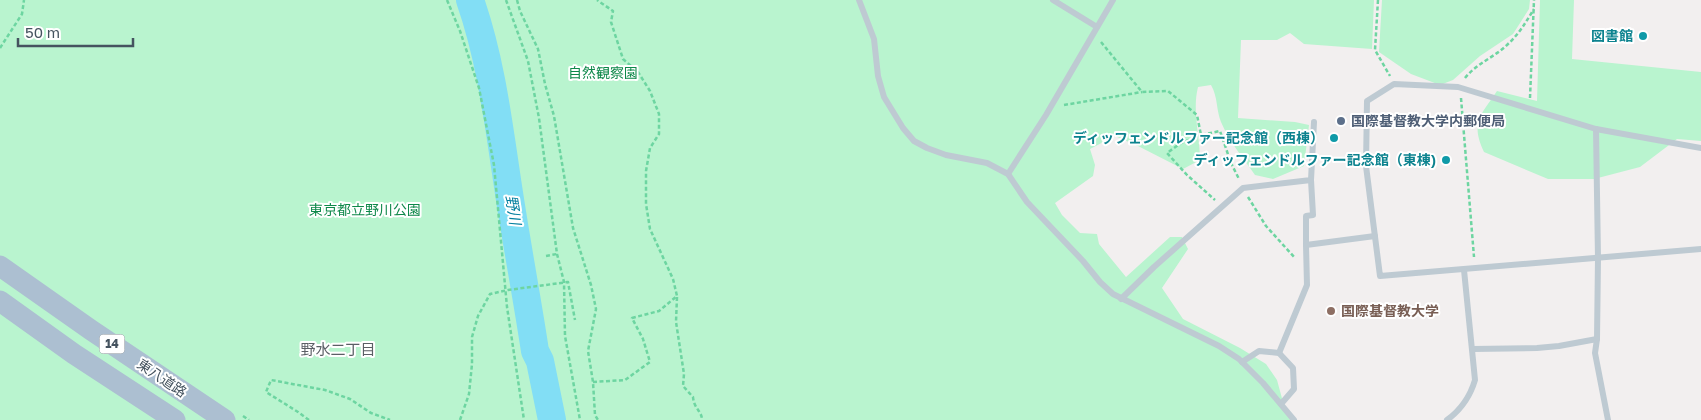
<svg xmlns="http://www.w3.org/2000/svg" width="1701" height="420" viewBox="0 0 1701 420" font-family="'Golos Text','Noto Sans JP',sans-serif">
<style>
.green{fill:#b9f4cf}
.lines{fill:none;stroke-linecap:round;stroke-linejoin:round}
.river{stroke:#82def5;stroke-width:28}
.path{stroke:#6dd5a1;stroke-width:2.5;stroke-dasharray:4 2.5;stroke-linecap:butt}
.lane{stroke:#becad2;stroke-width:6}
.primary{stroke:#acbfd1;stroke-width:21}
.culture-dot{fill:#0f9aa8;stroke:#fff;stroke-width:2}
.service-dot{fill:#5c6f8a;stroke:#fff;stroke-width:2}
.education-dot{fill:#8d6e63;stroke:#fff;stroke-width:2}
.labels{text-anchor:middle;stroke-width:4;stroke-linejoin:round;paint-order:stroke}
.shield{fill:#fff;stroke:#7d878f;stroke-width:1}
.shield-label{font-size:12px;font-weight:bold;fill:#45535f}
.culture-label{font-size:14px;font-weight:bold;fill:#0d838f;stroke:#fff;text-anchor:end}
.park-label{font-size:14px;fill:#0e884a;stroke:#fff}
.service-label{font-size:14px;font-weight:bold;fill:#4e5e75;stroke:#fff;text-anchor:start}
.education-label{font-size:14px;font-weight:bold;fill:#785e54;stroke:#fff;text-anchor:start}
.street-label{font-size:14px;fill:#45535f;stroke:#fff}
.water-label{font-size:15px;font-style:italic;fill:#037f9e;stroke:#fff}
.neighbourhood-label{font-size:15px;fill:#5b5f65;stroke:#fff}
</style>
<rect width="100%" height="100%" fill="#f2efef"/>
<g class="green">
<path d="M 0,0 L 1374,0 L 1372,49 L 1304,44 L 1290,33 L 1277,40 L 1241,40 L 1238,118 L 1295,122 L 1309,125 L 1304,166 L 1273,179 L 1255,175 C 1243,158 1229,141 1221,122 C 1216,110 1218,97 1211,85 L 1198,87 C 1192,111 1200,136 1200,160 L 1183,169 L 1138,146 L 1115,136 L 1090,149 L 1095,165 L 1093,176 L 1055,203 L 1062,215 L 1080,233 L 1097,234 L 1099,244 L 1126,277 L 1170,237 L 1182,237 L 1188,249 L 1162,288 L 1183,319 L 1240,348 L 1266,364 L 1277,380 L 1286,413 L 1291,420 L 0,420 Z"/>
<polygon points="1382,0 1530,0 1529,9 1513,34 1480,56 1453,80 1440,85 1411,74 1379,52"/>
<path d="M 1540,0 L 1574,0 L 1572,59 L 1701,72 L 1701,141 L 1677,139 L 1640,167 L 1594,179 L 1548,179 L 1484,152 C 1470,122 1481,115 1497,91 L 1537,101 Z"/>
</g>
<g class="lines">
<path class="river" d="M 470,0 C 492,63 499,128 509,193 C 517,246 527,298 535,351 L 540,361 L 552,420"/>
<g class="path">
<polyline points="447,0 460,31 479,88 494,165 507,307 524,420"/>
<polyline points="506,0 528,61 539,118 557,254 564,282 565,336 580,420"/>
<polyline points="517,0 520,11 538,49 545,84 554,116 573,228 591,285 596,309 588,351 593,382 595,415 598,420"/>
<polyline points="1378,0 1375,50 1390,76"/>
<polyline points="1101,42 1142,92 1168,91 1197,115 1201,135 1220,131 1231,163 1239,179"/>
<polyline points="0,48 22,14 24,0"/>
<path d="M 1465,78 C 1477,63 1495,57 1508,44 C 1519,34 1526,22 1534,9"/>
<polyline points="1461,98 1474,257"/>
<polyline points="1530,98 1534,0"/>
<polyline points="1064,105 1142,92"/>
<polyline points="1201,135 1181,143 1167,153 1187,175 1215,200"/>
<polyline points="1248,197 1266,226 1295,258"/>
<polyline points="546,256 557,254"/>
<path d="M 677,297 L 676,322 L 684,374 L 683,386 L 693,397 C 694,409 702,411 702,420"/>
<polyline points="593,382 625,380 650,362 643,339 632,318 659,311 677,296 673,279 650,229 646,204 646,171 650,148 659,134 659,114 650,91 638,72 623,59 611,22 613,11 597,0"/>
<polyline points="243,416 249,420"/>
<polyline points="309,420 298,412 266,392 271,380 325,390 350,399 371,413 390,420"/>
<polyline points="460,420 469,394 472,364 472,337 478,316 490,294 508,290 568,282 575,320"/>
</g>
<g class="lane">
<polyline points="859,0 874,39 878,76 884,97 903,128 914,141 927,148 946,155 987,163 1008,174 1027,202 1083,261 1100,282 1113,294 1219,346 1239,359 1263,383 1294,420"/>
<polyline points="1053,0 1097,27"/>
<polyline points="1596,129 1598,258 1597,339 1595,353 1608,420"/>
<polyline points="1701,148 1596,129 1458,87 1394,84 1367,101 1366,166 1380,276 1701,249"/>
<polyline points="1008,174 1046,115 1113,0"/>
<polyline points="1306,245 1306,216 1313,215 1311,180"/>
<polyline points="1121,299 1154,267 1243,188 1311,180 1314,122"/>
<polyline points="1473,349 1537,348 1559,346 1597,339"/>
<polyline points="1279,353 1307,285 1306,245 1375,236"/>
<polyline points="1242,362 1259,351 1279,353 1293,368 1294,389 1281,404"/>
<path d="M 1447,420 C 1462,409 1470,397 1475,380 L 1464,270"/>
</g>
<g class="primary">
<polyline points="0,266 91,330 225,420"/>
<polyline points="0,301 74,354 175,420"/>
</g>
</g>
<g class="culture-dot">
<circle cx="1643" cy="36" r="5"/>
<circle cx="1334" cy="138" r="5"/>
<circle cx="1446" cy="160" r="5"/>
</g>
<circle class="service-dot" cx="1341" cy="121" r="5"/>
<circle class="education-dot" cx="1331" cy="311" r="5"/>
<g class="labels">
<rect class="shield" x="99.5" y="334.5" width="25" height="19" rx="4"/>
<g class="shield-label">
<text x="112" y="348">14</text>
</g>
<g class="culture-label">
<text x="1633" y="41">図書館</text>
<text x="1324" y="143">ディッフェンドルファー記念館（西棟）</text>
<text x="1436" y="165">ディッフェンドルファー記念館（東棟)</text>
</g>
<g class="park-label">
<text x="603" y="78">自然観察園</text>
<text x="365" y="215">東京都立野川公園</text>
</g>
<g class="service-label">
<text x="1351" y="126">国際基督教大学内郵便局</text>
</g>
<g class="education-label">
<text x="1341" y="316">国際基督教大学</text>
</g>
<g class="street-label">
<text transform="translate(162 378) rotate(34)" y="5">東八道路</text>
</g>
<g class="water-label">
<text transform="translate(513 210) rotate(81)" y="5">野川</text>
</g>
<g class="neighbourhood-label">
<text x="338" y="355">野水二丁目</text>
</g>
</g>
<path d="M18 38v8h115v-8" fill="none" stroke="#45535f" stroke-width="2.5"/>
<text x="25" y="38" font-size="15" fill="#45535f" stroke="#ffffff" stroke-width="4" paint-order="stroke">50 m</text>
</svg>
